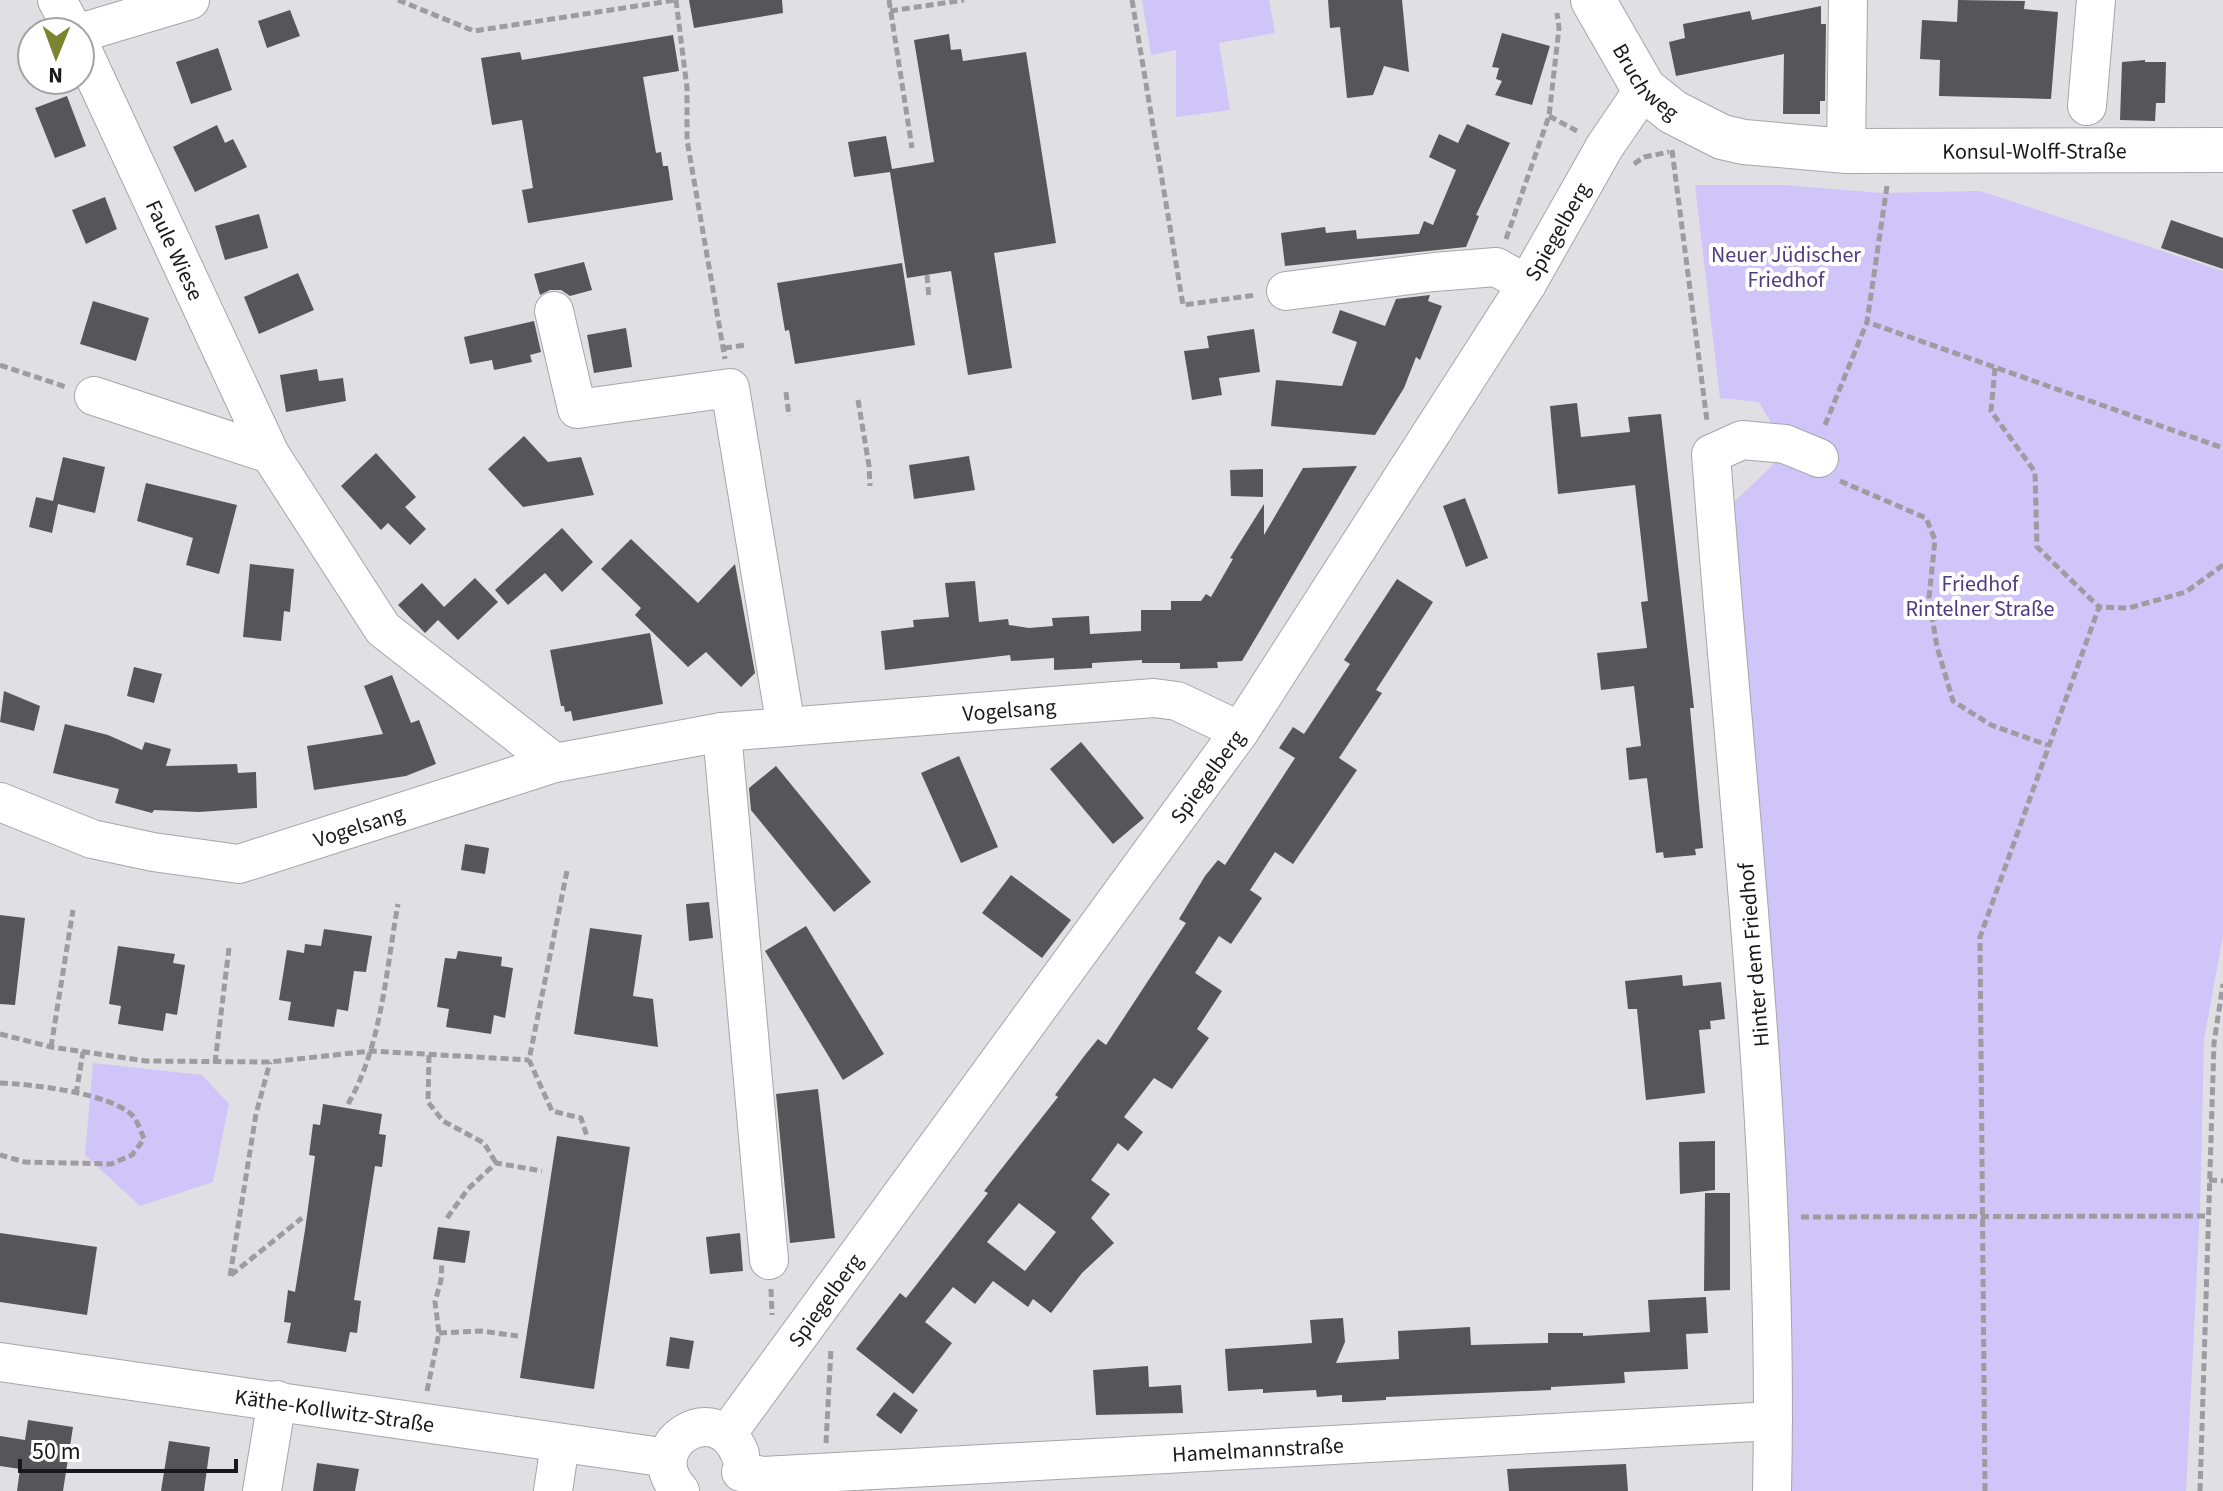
<svg xmlns="http://www.w3.org/2000/svg" width="2223" height="1491" viewBox="0 0 2223 1491" font-family="'Source Sans 3',sans-serif">
<style>
.green{fill:#cfc5f8}
.building{fill:#56565a;fill-rule:evenodd}
.lines{fill:none;stroke-linecap:round;stroke-linejoin:round}
.minor-casing{stroke:#a6a5aa;stroke-width:40}
.major-casing{stroke:#a6a5aa;stroke-width:46}
.path{stroke:#9d9ca0;stroke-width:5;stroke-dasharray:8 4;stroke-linecap:butt}
.minor{stroke:#fff;stroke-width:38}
.major{stroke:#fff;stroke-width:44}
.labels{text-anchor:middle;stroke-width:8;stroke-linejoin:round;paint-order:stroke}
.street-label{font-size:22px;fill:#19191b;stroke:#fff}
.park-label{font-size:22px;fill:#4f3b81;stroke:#fff}
</style>
<rect width="100%" height="100%" fill="#e0dfe4"/>
<g class="green">
<polygon points="1142,0 1269,0 1275,33 1219,43 1230,110 1176,117 1176,50 1151,55"/>
<polygon points="1695,185 1782,185 1882,193 1980,191 2223,271 2223,935 2204,1040 2200,1208 2186,1491 1784,1491 1729,507 1781,457 1779,437 1759,402 1720,398"/>
<polygon points="93,1063 202,1075 229,1104 213,1182 140,1206 85,1155"/>
</g>
<g class="building">
<polygon points="689,0 782,0 783,13 694,28"/>
<polygon points="1328,0 1402,0 1409,72 1384,66 1373,95 1347,98 1340,27 1330,28"/>
<polygon points="1958,0 2025,1 2024,9 2058,12 2051,99 1939,96 1940,60 1920,59 1922,20 1957,22"/>
<polygon points="1821,6 1821,24 1826,24 1825,101 1820,101 1820,114 1783,114 1784,54 1676,76 1669,42 1685,38 1683,24 1750,11 1752,20"/>
<polygon points="290,10 300,36 267,48 258,21"/>
<polygon points="1502,33 1550,46 1532,105 1495,95 1502,81 1496,79 1499,68 1492,67"/>
<polygon points="949,34 951,50 961,49 963,61 1026,52 1056,243 994,253 1012,368 968,375 951,271 907,278 890,172 854,177 848,142 886,136 892,169 934,162 914,40"/>
<polygon points="673,35 679,71 643,77 656,153 661,152 663,166 668,166 673,200 528,223 522,190 533,188 522,120 492,125 481,58 520,52 522,60"/>
<polygon points="218,48 232,90 191,104 176,62"/>
<polygon points="2145,60 2145,62 2166,62 2165,103 2156,103 2155,121 2120,120 2122,62"/>
<polygon points="67,96 86,146 55,158 35,108"/>
<polygon points="1467,124 1510,143 1476,215 1479,216 1466,247 1285,266 1281,233 1325,227 1326,233 1356,230 1357,239 1419,234 1424,221 1433,225 1456,170 1429,157 1439,134 1458,143"/>
<polygon points="217,125 225,143 233,139 247,167 195,192 173,147"/>
<polygon points="105,197 117,229 86,244 72,210"/>
<polygon points="259,214 268,248 225,260 215,226"/>
<polygon points="2171,220 2223,238 2223,269 2161,248"/>
<polygon points="584,262 592,290 570,296 561,290 550,290 540,295 534,274"/>
<polygon points="902,263 915,345 795,364 789,330 785,331 777,283"/>
<polygon points="298,273 314,310 259,334 244,297"/>
<polygon points="1430,295 1428,301 1442,306 1420,360 1416,357 1404,388 1375,435 1271,426 1276,380 1342,386 1357,342 1332,333 1340,310 1385,326 1396,299"/>
<polygon points="93,301 149,318 136,361 80,344"/>
<polygon points="534,321 541,352 530,355 532,362 494,370 492,360 470,364 464,337"/>
<polygon points="626,328 632,367 594,373 587,335"/>
<polygon points="1254,329 1260,372 1219,378 1222,395 1192,400 1184,351 1209,348 1207,336"/>
<polygon points="317,369 319,381 343,378 346,401 286,412 280,375"/>
<polygon points="1577,403 1581,437 1630,432 1628,417 1661,414 1694,708 1690,708 1703,848 1695,849 1696,855 1664,858 1663,852 1656,853 1647,778 1629,780 1626,748 1641,746 1634,686 1601,690 1597,653 1647,648 1641,602 1648,601 1635,485 1558,494 1550,406"/>
<polygon points="524,436 548,462 581,457 594,495 523,507 488,469"/>
<polygon points="376,453 416,497 405,507 426,529 410,545 388,523 381,530 341,486"/>
<polygon points="969,456 975,490 914,499 909,465"/>
<polygon points="63,457 105,467 95,513 58,504 52,533 29,527 36,497 53,501"/>
<polygon points="1357,466 1242,661 1217,662 1218,668 1180,669 1180,663 1142,663 1142,660 1092,663 1092,668 1054,670 1054,658 1011,661 1010,655 885,670 881,631 914,627 913,620 949,617 945,583 975,581 979,622 1008,619 1009,625 1029,628 1053,626 1052,618 1089,616 1090,634 1141,631 1141,610 1171,610 1171,601 1201,601 1206,594 1211,597 1233,559 1230,558 1264,504 1264,535 1303,468"/>
<polygon points="1263,469 1263,497 1231,496 1230,470"/>
<polygon points="146,483 237,505 219,574 186,565 193,538 137,521"/>
<polygon points="1465,498 1488,558 1466,567 1443,506"/>
<polygon points="562,528 593,562 562,592 545,573 508,605 495,590"/>
<polygon points="631,539 698,603 735,564 755,673 741,687 706,652 688,667 635,615 641,608 601,569"/>
<polygon points="250,564 294,569 290,612 284,611 281,641 243,637"/>
<polygon points="475,578 498,602 458,640 438,620 425,633 398,605 422,583 444,607"/>
<path d="M 1397,579 L 1433,602 L 1376,690 L 1382,693 L 1339,758 L 1357,770 L 1293,864 L 1275,852 L 1250,890 L 1262,898 L 1231,944 L 1219,936 L 1195,973 L 1222,991 L 1197,1029 L 1209,1038 L 1172,1089 L 1154,1078 L 1124,1117 L 1143,1132 L 1128,1151 L 1118,1143 L 1091,1180 L 1110,1194 L 1091,1218 L 1114,1243 L 1082,1273 L 1051,1313 L 1033,1299 L 1028,1307 L 993,1281 L 975,1304 L 953,1287 L 925,1322 L 952,1343 L 913,1394 L 856,1349 L 900,1293 L 906,1298 L 988,1193 L 984,1191 L 1058,1097 L 1055,1095 L 1085,1055 L 1098,1039 L 1106,1045 L 1186,923 L 1179,919 L 1205,876 L 1218,860 L 1225,865 L 1295,758 L 1279,748 L 1293,727 L 1304,734 L 1350,664 L 1344,660 ZM 1019,1203 L 1056,1232 L 1025,1271 L 987,1242 Z"/>
<polygon points="650,633 663,704 573,721 571,711 565,712 564,706 561,706 550,650"/>
<polygon points="134,667 162,674 154,703 127,696"/>
<polygon points="392,675 411,723 419,720 436,764 406,776 314,790 307,746 383,734 364,686"/>
<polygon points="4,691 40,706 34,731 0,722"/>
<polygon points="65,724 108,735 142,750 145,742 171,749 166,766 237,764 238,773 256,772 257,808 199,812 154,810 152,813 115,803 119,789 53,773"/>
<polygon points="1081,742 1144,818 1113,844 1050,769"/>
<polygon points="959,756 998,847 961,863 921,773"/>
<polygon points="776,766 871,882 834,912 751,810 749,788"/>
<polygon points="465,844 489,848 485,874 461,870"/>
<polygon points="1011,875 1071,920 1042,958 982,913"/>
<polygon points="709,902 713,938 689,941 686,904"/>
<polygon points="0,915 25,918 15,1005 0,1004"/>
<polygon points="806,926 884,1054 843,1080 765,951"/>
<polygon points="590,928 642,935 633,996 653,999 658,1047 574,1034"/>
<polygon points="324,929 372,936 366,972 354,971 348,1011 337,1009 334,1027 288,1020 291,1002 279,1000 287,950 304,953 305,944 321,946"/>
<polygon points="118,946 175,954 173,963 185,965 177,1015 166,1013 163,1031 118,1024 121,1006 109,1004"/>
<polygon points="458,951 502,957 501,966 513,968 505,1018 494,1015 491,1034 446,1027 449,1009 437,1007 445,958 456,959"/>
<polygon points="1682,975 1683,986 1721,982 1725,1019 1710,1021 1711,1029 1699,1030 1705,1093 1646,1100 1637,1009 1628,1009 1625,981"/>
<polygon points="818,1089 835,1238 790,1243 776,1094"/>
<polygon points="323,1104 382,1114 379,1134 386,1135 382,1167 375,1166 354,1300 361,1301 357,1333 350,1332 346,1352 287,1343 291,1323 284,1322 288,1290 295,1292 305,1230 315,1156 309,1155 313,1124 320,1125"/>
<polygon points="557,1136 630,1147 594,1389 520,1378"/>
<polygon points="1715,1141 1715,1190 1680,1194 1679,1142"/>
<polygon points="1705,1193 1730,1193 1730,1290 1704,1291"/>
<polygon points="438,1227 470,1231 465,1263 433,1259"/>
<polygon points="0,1233 97,1247 87,1315 0,1302"/>
<polygon points="740,1233 743,1271 710,1274 706,1237"/>
<polygon points="1706,1297 1708,1333 1686,1334 1688,1369 1624,1372 1625,1383 1551,1387 1551,1390 1386,1397 1386,1400 1349,1402 1342,1402 1342,1395 1317,1397 1316,1390 1263,1393 1263,1389 1228,1391 1225,1349 1312,1343 1310,1320 1343,1318 1345,1342 1336,1363 1399,1359 1398,1331 1470,1327 1471,1345 1548,1343 1548,1333 1583,1333 1583,1336 1650,1332 1648,1300"/>
<polygon points="670,1337 694,1341 689,1369 666,1366"/>
<polygon points="1148,1366 1149,1387 1181,1385 1183,1413 1096,1415 1093,1370"/>
<polygon points="894,1392 918,1410 901,1434 876,1415"/>
<polygon points="28,1420 73,1427 63,1491 17,1491 20,1469 0,1466 0,1436 25,1440"/>
<polygon points="169,1441 210,1447 204,1491 161,1491"/>
<polygon points="317,1463 359,1469 355,1491 313,1491"/>
<polygon points="1626,1464 1628,1491 1509,1491 1507,1469"/>
</g>
<g class="lines">
<g class="minor-casing">
<g id="minor">
<polyline points="57,0 74,32"/>
<polyline points="80,33 190,0"/>
<path id="s1" d="M 80,45 L 270,454 L 383,629 L 555,763"/>
<polyline points="2087,106 2096,0"/>
<polyline points="1846,151 1848,0"/>
<polyline points="1286,291 1434,272 1496,267 1527,284"/>
<polyline points="554,311 577,409 730,388 786,727"/>
<polyline points="94,396 270,454"/>
<polyline points="722,732 769,1260"/>
<path id="s2" d="M 0,802 L 92,839 L 153,852 L 239,864 L 555,763 L 722,732 L 1154,698 L 1177,701 L 1240,731"/>
<path id="s3" d="M 0,1362 L 668,1458"/>
<path id="s4" d="M 727,1434 L 1240,731 L 1527,284 L 1605,146 L 1644,89"/>
<path id="s5" d="M 741,1472 L 763,1476 L 1773,1421"/>
<polyline points="262,1491 277,1400"/>
<polyline points="553,1491 560,1444"/>
<path d="M 680,1491 C 637,1445 717,1395 740,1454"/>
<path d="M 1772,1491 C 1780,1144 1736,800 1711,454 L 1742,440 L 1785,444 L 1819,458"/>
</g>
</g>
<g class="major-casing">
<g id="major">
<path id="s6" d="M 1593,0 L 1644,89 L 1673,112 L 1722,137 L 1744,142 L 1846,151 L 2223,150"/>
</g>
</g>
<g class="path">
<polyline points="398,0 474,31 676,0"/>
<polyline points="676,0 687,88 687,140 725,359"/>
<polyline points="889,0 912,148"/>
<polyline points="1132,0 1183,305 1256,295"/>
<polyline points="890,11 964,0"/>
<polyline points="1549,116 1577,131"/>
<polyline points="1672,150 1707,421"/>
<polyline points="1634,164 1644,157 1669,152"/>
<polyline points="1887,186 1867,322 2223,448"/>
<polyline points="1506,239 1549,116 1559,28 1557,13"/>
<polyline points="927,275 929,298"/>
<polyline points="724,348 746,345"/>
<polyline points="0,365 66,387"/>
<polyline points="1995,368 1991,411 2035,472 2037,547 2099,607"/>
<polyline points="786,392 789,416"/>
<polyline points="858,400 869,466 870,486"/>
<polyline points="1825,425 1867,322"/>
<polyline points="1840,481 1926,518 1935,540 1929,598 1937,647 1953,701 1991,725 2047,745"/>
<polyline points="567,871 529,1060 552,1111 581,1118 587,1136"/>
<polyline points="0,1034 51,1047 146,1061 270,1062 371,1051 529,1060"/>
<polyline points="51,1047 73,910"/>
<polyline points="429,1055 428,1102 443,1121 484,1143 496,1163"/>
<polyline points="215,1063 229,948"/>
<path d="M 0,1083 C 31,1084 111,1093 133,1116 C 138,1122 141,1132 144,1139 L 132,1155 L 111,1164 L 25,1162 L 0,1155"/>
<polyline points="76,1094 83,1052"/>
<path d="M 348,1104 C 382,1045 386,970 398,904"/>
<polyline points="2209,1180 2223,1181"/>
<polyline points="1801,1217 2209,1216"/>
<polyline points="447,1218 468,1189 496,1163 542,1171"/>
<polyline points="231,1275 302,1218"/>
<polyline points="230,1276 256,1114 270,1062"/>
<polyline points="771,1289 772,1315"/>
<polyline points="439,1333 481,1331 518,1336"/>
<polyline points="427,1391 439,1333 435,1302 441,1280 442,1262"/>
<polyline points="826,1443 831,1349"/>
<polyline points="1985,1491 1980,937 2099,607 2129,608 2186,592 2223,565"/>
<polyline points="2200,1491 2214,1043 2223,984"/>
</g>
<use href="#minor" class="minor"/>
<use href="#major" class="major"/>
</g>
<g class="labels">
<g class="street-label">
<text dy="8" stroke="none"><textPath href="#s6" startOffset="98">Bruchweg</textPath></text>
<text dy="8" stroke="none"><textPath href="#s6" startOffset="508">Konsul-Wolff-Straße</textPath></text>
<text dy="8" stroke="none"><textPath href="#s4" startOffset="1462">Spiegelberg</textPath></text>
<text dy="8" stroke="none"><textPath href="#s1" startOffset="226">Faule Wiese</textPath></text>
<text dy="8" stroke="none"><textPath href="#s2" startOffset="1038">Vogelsang</textPath></text>
<text dy="8" stroke="none"><textPath href="#s4" startOffset="814">Spiegelberg</textPath></text>
<text dy="8" stroke="none"><textPath href="#s2" startOffset="374">Vogelsang</textPath></text>
<text transform="translate(1753 955) rotate(-95)" y="8">Hinter dem Friedhof</text>
<text dy="8" stroke="none"><textPath href="#s4" startOffset="166">Spiegelberg</textPath></text>
<text dy="8" stroke="none"><textPath href="#s3" startOffset="338">Käthe-Kollwitz-Straße</textPath></text>
<text dy="8" stroke="none"><textPath href="#s5" startOffset="518">Hamelmannstraße</textPath></text>
</g>
<g class="park-label">
<text x="1786" y="262">Neuer Jüdischer<tspan x="1786" dy="25">Friedhof</tspan></text>
<text x="1980" y="591">Friedhof<tspan x="1980" dy="25">Rintelner Straße</tspan></text>
</g>
</g>
<g transform="translate(56 56) rotate(181)"><circle r="38" fill="#ffffff" stroke="#a3a3a4" stroke-width="2"/>
<path d="M0-6L14 30L0 20L-14 30Z" fill="#7d8430"/>
<text y="-12" font-size="22" font-weight="bold" text-anchor="middle" fill="#19191b">N</text>
</g>
<path d="M20 1459v12h216v-12" fill="none" stroke="#19191b" stroke-width="4"/>
<text x="32" y="1459" font-size="24" fill="#19191b" stroke="#ffffff" stroke-width="6" paint-order="stroke">50 m</text>
</svg>
